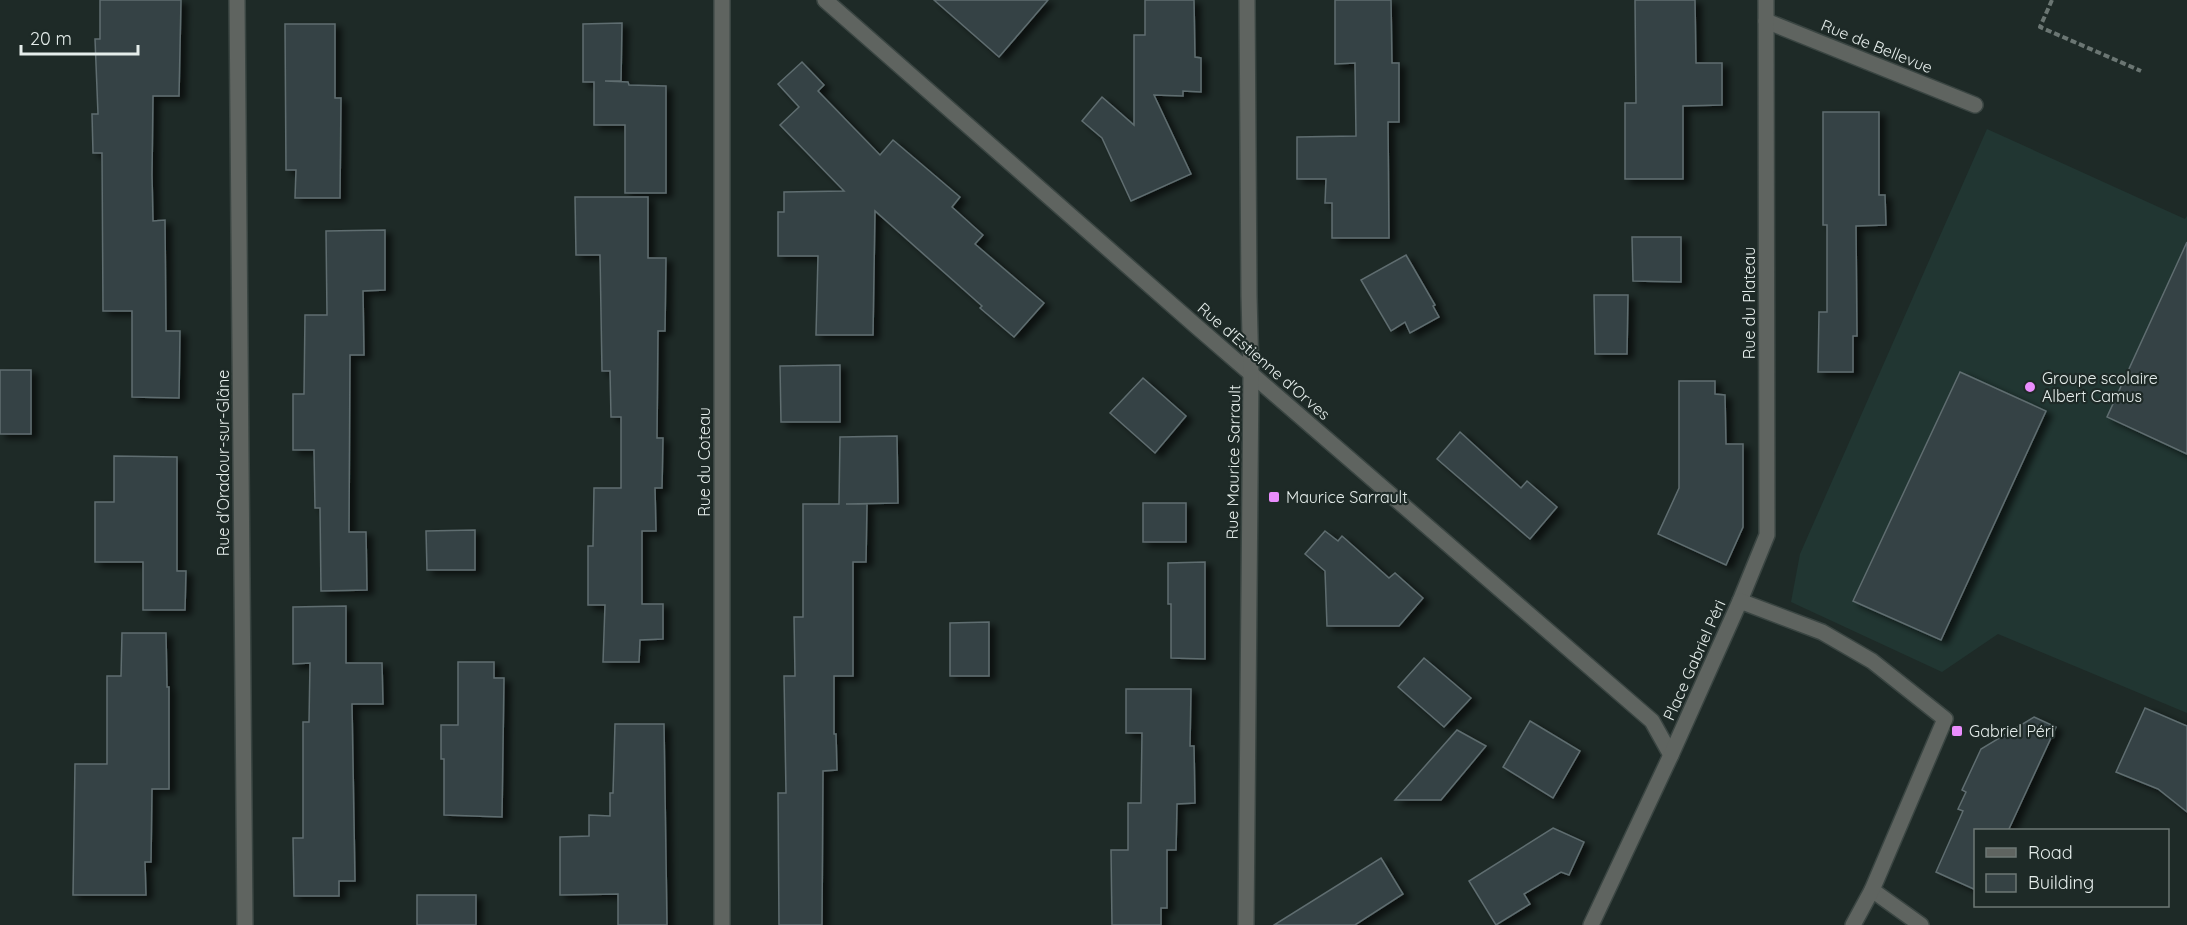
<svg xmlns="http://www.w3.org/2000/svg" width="2187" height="925" viewBox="0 0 2187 925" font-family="Quicksand,sans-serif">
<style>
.built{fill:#213632}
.building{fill:#354244;stroke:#5f6d70;stroke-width:1.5;filter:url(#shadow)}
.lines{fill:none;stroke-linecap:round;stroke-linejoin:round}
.street-casing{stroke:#3a4542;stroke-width:18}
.path{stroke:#6b7673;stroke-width:4;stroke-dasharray:6 3;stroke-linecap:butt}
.street{stroke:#5f6460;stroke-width:15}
.poi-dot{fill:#ea8dfd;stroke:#1e2a27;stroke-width:2}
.labels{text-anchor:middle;stroke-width:4.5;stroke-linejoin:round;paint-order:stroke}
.street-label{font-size:16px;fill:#e5edeb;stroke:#1e2a27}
.poi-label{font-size:16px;fill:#e5edeb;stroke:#1e2a27;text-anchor:start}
</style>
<defs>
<filter id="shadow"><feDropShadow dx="6" dy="4" stdDeviation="3" flood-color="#0009"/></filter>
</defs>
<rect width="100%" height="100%" fill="#1e2a27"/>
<polygon class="built" points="1987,129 2185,219 2187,216 2187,713 1998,634 1942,672 1791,602 1800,554"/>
<g class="building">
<polygon points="100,0 181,0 179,96 153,96 152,175 153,221 165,220 166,331 180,331 179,398 132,397 132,311 103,311 102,153 93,153 92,114 98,114 95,39 100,39"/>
<polygon points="934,0 1048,0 999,57"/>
<polygon points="1145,0 1194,0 1195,57 1201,58 1201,92 1183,91 1183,96 1154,95 1191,174 1131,201 1102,138 1082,121 1102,97 1134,125 1134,35 1145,35"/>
<polygon points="1335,0 1391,0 1392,63 1399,63 1399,122 1388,122 1389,238 1332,238 1332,203 1325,203 1326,179 1297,179 1297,137 1356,136 1355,63 1335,64"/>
<polygon points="1635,0 1695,0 1696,63 1722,63 1722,105 1683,106 1683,179 1625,179 1625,103 1636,103"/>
<polygon points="622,23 621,81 605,81 628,82 629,85 666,86 666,193 625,193 625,125 594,125 594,82 583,82 583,24"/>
<polygon points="285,24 335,24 335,98 341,98 340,198 295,198 296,170 286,170"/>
<polygon points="802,62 824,85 818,91 880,155 893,140 960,197 952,207 983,235 975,244 1044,303 1014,337 980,308 982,306 875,211 873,335 816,335 818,256 778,256 778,212 784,212 784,192 844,191 780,125 799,107 778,84"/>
<polygon points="1823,112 1879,112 1879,195 1885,195 1886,225 1856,226 1857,336 1853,336 1853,372 1818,372 1819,312 1827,312 1827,225 1823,225"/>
<polygon points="575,197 648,197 648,258 666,258 665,331 658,331 657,438 663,438 662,488 655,488 656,531 642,531 642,604 663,604 663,639 640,640 639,662 603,662 605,605 588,605 588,546 593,546 594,488 621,488 621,417 611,417 610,371 602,371 600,255 576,255"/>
<polygon points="385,230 385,290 363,291 364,355 350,355 349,532 366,532 367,590 321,591 320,508 315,508 314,450 293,450 293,394 304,394 305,315 327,315 326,231"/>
<polygon points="1632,237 1681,237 1681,282 1633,281"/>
<polygon points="2187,242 2187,454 2107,417"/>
<polygon points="1406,255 1435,305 1433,306 1439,317 1410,333 1405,322 1391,331 1361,280"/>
<polygon points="1594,295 1628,295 1627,354 1595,354"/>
<polygon points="840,365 840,422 781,422 780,366"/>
<rect x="0" y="370" width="31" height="64"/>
<polygon points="1960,372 2046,411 1941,640 1853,601"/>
<polygon points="1143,378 1186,416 1155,453 1110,413"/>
<polygon points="1679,381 1715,381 1715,394 1725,395 1726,444 1743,444 1743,527 1726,565 1658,534 1679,488"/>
<polygon points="1460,432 1521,488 1527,481 1557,507 1530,539 1437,459"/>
<polygon points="897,436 898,503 846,504 867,504 866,562 853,562 853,676 834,676 834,734 836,734 837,770 823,771 822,925 779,925 778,793 786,793 784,676 795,676 794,617 803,617 803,504 839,504 840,437"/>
<polygon points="114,456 177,457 177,571 186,571 185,610 143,610 143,562 95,562 95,502 114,502"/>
<rect x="1143" y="503" width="43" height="39"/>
<polygon points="475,530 475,570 427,570 426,531"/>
<polygon points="1325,531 1338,541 1342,536 1389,578 1395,573 1423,598 1399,626 1327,626 1325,571 1305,554"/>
<polygon points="1205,562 1205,659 1171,658 1171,604 1168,604 1168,563"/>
<polygon points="346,606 346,663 382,663 383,704 352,704 355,881 339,881 339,896 294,896 293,838 303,838 303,722 309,722 310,663 293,664 293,607"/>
<polygon points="989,622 989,676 950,676 950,623"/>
<polygon points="122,633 166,633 167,687 169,687 169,789 152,789 151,862 145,862 146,895 73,895 75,764 107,764 107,676 121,676"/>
<polygon points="1424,658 1471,698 1444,727 1398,687"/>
<polygon points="458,662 494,662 494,678 504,678 502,817 444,815 444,759 441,759 441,725 458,725"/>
<polygon points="1126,689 1191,689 1190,746 1194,746 1195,803 1177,804 1176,850 1167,850 1167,908 1161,908 1161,925 1112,925 1111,850 1128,850 1128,803 1141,803 1142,733 1126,733"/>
<polygon points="2145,708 2187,726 2187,812 2158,789 2116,772"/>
<polygon points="2034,717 2056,727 2008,831 1976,831 1976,890 1936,872 1963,811 1958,809 1966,792 1962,790 1981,749"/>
<polygon points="1530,721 1580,751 1553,798 1503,767"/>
<polygon points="615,724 664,724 667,925 618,925 618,894 560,895 560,837 589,836 589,815 610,816 610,793 613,793"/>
<polygon points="1457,730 1486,746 1441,800 1395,800"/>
<polygon points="1553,828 1584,842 1569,875 1561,872 1524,894 1530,904 1496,925 1469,881"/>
<polygon points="1381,858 1403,894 1355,925 1274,925"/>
<rect x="417" y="895" width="59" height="30"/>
</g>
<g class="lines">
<g class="street-casing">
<g id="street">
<polyline points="237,0 245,925"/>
<polyline points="825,0 1196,326 1652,721 1671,755"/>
<polyline points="1766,21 1975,105"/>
<polyline points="1740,601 1767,535 1766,0"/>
<polyline points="1872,890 1921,925"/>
<polyline points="722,925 722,0"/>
<polyline points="1246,925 1251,373 1249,296 1247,0"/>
<polyline points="1591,925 1671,755 1740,601 1822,632 1872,661 1945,719 1872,890 1853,925"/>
</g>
</g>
<polyline class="path" points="2052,0 2040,27 2141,71"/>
<use href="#street" class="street"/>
</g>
<g class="poi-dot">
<circle cx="2030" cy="387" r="6"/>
<rect x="1268" y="491" width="12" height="12" rx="3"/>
<rect x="1951" y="725" width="12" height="12" rx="3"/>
</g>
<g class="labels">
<g class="street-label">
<text transform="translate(1877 46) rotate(22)" y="6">Rue de Bellevue</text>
<text transform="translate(1749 303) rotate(-90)" y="6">Rue du Plateau</text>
<text transform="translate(1264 361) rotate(41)" y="6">Rue d'Estienne d'Orves</text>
<text transform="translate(704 462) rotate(-90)" y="6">Rue du Coteau</text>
<text transform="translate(1233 462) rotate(-89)" y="6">Rue Maurice Sarrault</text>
<text transform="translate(223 463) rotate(-90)" y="6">Rue d'Oradour-sur-Glâne</text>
<text transform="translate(1694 660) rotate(-66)" y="6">Place Gabriel Péri</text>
</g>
<g class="poi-label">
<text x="2042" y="384">Groupe scolaire<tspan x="2042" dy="18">Albert Camus</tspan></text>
<text x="1286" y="503">Maurice Sarrault</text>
<text x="1969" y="737">Gabriel Péri</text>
</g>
</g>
<rect x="1974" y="829" width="195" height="78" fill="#1e2a27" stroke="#6e7875" stroke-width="1.5"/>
<rect x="1986" y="848" width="30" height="9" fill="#5f6460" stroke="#6e7875" stroke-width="1.5"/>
<text x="2028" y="859" font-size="18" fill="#e5edeb">Road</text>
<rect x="1986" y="874" width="30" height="18" fill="#354244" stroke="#6e7875" stroke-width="1.5"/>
<text x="2028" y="889" font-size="18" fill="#e5edeb">Building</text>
<path d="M21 45v9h117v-9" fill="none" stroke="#e5edeb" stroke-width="3"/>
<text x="30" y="45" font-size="18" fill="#e5edeb" stroke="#1e2a27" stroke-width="4.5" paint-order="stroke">20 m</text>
</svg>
